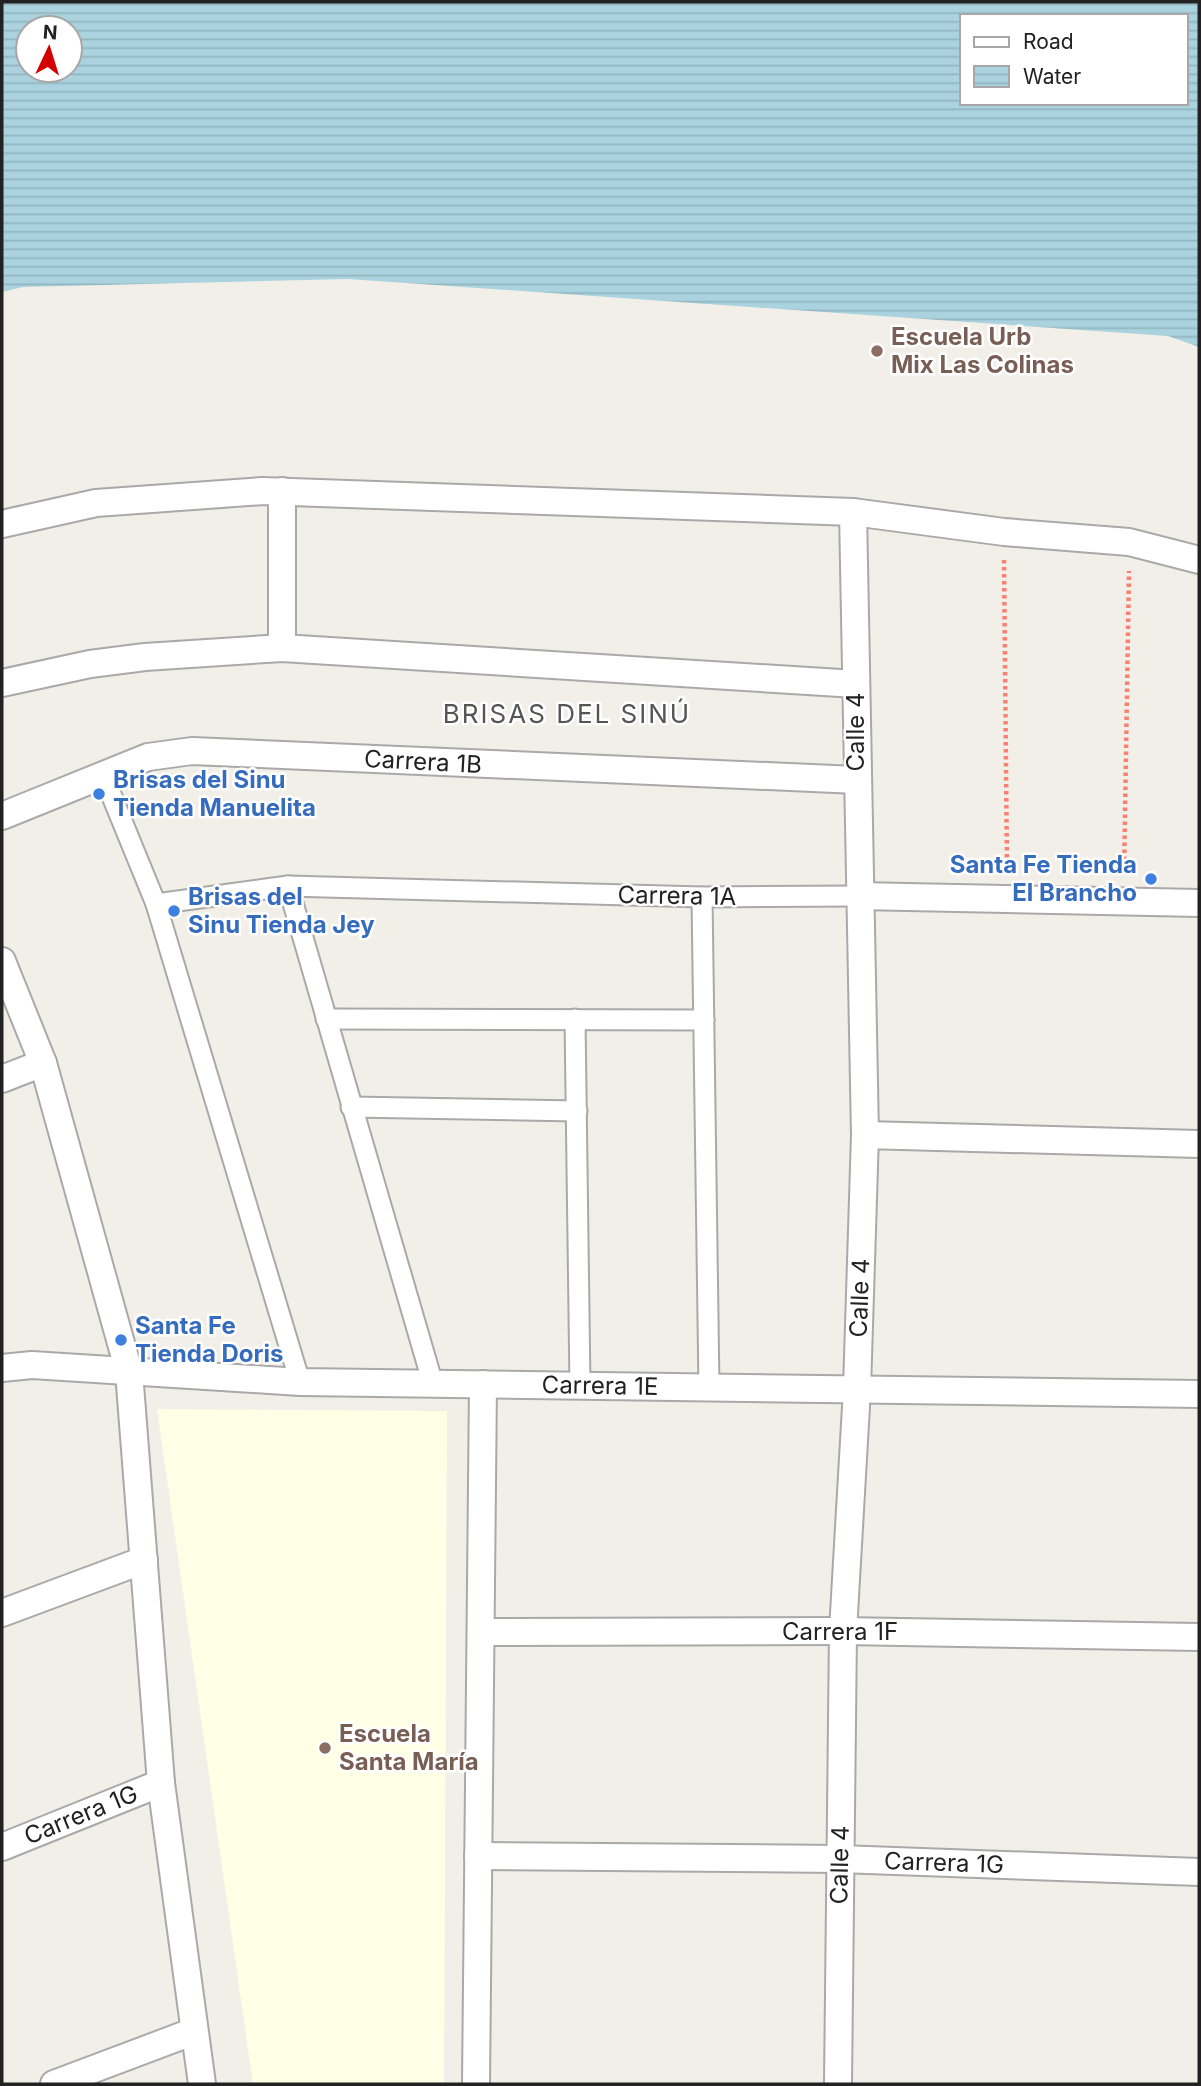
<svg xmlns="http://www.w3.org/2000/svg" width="1201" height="2086" viewBox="0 0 1201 2086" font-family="Inter,sans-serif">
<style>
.education{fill:#ffffe5}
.water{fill:url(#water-rules);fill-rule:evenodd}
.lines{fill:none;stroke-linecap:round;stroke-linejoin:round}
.pedestrian-casing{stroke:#a9a9a9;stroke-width:23}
.minor-casing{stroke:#a9a9a9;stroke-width:30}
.path{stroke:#fa8072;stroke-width:4.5;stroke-dasharray:3.5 3.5;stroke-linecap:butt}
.pedestrian{stroke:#fff;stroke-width:19}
.minor{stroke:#fff;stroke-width:26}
.education-dot{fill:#8d6e63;stroke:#fff;stroke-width:2.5}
.shop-dot{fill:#3f7fe0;stroke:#fff;stroke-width:2.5}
.labels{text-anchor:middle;stroke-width:5;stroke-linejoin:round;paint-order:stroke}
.education-label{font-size:24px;font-weight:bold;fill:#785e54;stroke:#fff;text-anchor:start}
.street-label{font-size:24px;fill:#222;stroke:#fff}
.shop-label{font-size:24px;font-weight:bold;fill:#366cbe;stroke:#fff;text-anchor:start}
.neighbourhood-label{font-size:26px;letter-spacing:2px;fill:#555;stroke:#fff}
</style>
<defs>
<pattern id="water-rules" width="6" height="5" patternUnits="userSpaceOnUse" patternTransform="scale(1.75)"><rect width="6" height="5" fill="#aad3df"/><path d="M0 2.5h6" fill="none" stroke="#92b5bf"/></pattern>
</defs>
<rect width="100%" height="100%" fill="#f2efe9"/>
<polygon class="education" points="157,1409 447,1411 444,2084 253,2084"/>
<path class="water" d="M 2,2 L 1199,2 L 1199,347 L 1168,336 L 348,279 L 23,287 L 2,292 ZM 961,16 L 1185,16 L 1185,103 L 961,103 ZM 28,28 L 70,28 L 70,70 L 28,70 Z"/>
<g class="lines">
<g class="pedestrian-casing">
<g id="pedestrian">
<polyline points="104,777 156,904 300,1382"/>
<polyline points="288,886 433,1384"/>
<polyline points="702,897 709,1388"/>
<polyline points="156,904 288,886 702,897 858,896"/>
<polyline points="326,1019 704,1020"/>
<polyline points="575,1019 580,1386"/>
<polyline points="351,1107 577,1111"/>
</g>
</g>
<g class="minor-casing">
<g id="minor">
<polyline points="2,524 96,503 263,491 853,512 1004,532 1129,542 1199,560"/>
<polyline points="282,648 282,491"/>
<polyline points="2,683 90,664 145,657 282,648 856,684"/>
<polyline points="2,816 148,757 192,751 857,780"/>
<polyline points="858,896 1199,903"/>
<polyline points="2,961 43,1063 129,1372 161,1783 202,2084"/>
<polyline points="2,1079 43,1063"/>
<polyline points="865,1135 1199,1144"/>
<polyline points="2,1368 32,1365 300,1382 1199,1394"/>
<polyline points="2,1613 144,1560"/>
<polyline points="481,1632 843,1631 1199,1637"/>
<polyline points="2,1847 161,1783"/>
<polyline points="478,1856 840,1859 1199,1872"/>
<polyline points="54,2084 192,2032"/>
<polyline points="476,2084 483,1384"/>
<polyline points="838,2084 843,1631 857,1389 865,1135 853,512"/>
</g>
</g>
<g class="path">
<polyline points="1004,560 1007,870"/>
<polyline points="1124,874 1129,571"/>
</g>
<use href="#pedestrian" class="pedestrian"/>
<use href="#minor" class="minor"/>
</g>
<g class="education-dot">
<circle cx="877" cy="351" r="7"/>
<circle cx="325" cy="1748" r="7"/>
</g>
<g class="shop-dot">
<circle cx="99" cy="794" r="7"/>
<circle cx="1151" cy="879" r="7"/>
<circle cx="174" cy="911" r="7"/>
<circle cx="121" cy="1340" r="7"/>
</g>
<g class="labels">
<g class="education-label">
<text x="891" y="345">Escuela Urb<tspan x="891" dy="28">Mix Las Colinas</tspan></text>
<text x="339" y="1742">Escuela<tspan x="339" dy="28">Santa María</tspan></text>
</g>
<g class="street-label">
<text transform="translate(856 732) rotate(-90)" y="8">Calle 4</text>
<text transform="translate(423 762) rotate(3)" y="8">Carrera 1B</text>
<text transform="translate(677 896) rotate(1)" y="8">Carrera 1A</text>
<text transform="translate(860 1298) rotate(-88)" y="8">Calle 4</text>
<text transform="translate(600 1386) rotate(1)" y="8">Carrera 1E</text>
<text x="840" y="1640">Carrera 1F</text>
<text transform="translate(81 1815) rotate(-22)" y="8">Carrera 1G</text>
<text transform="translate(944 1863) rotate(2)" y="8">Carrera 1G</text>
<text transform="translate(840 1865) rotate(-89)" y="8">Calle 4</text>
</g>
<g class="shop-label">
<text x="113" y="788">Brisas del Sinu<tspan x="113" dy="28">Tienda Manuelita</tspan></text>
<text x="1137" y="873" text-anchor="end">Santa Fe Tienda<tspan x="1137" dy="28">El Brancho</tspan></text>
<text x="188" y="905">Brisas del<tspan x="188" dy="28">Sinu Tienda Jey</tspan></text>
<text x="135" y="1334">Santa Fe<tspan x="135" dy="28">Tienda Doris</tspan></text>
</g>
<g class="neighbourhood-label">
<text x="567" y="723">BRISAS DEL SINÚ</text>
</g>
</g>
<rect width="1201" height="2086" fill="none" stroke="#222222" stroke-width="7"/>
<rect x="960" y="14" width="228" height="91" fill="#ffffff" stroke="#a7a7a7" stroke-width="2"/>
<rect x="974" y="37" width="35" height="10" fill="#ffffff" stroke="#a7a7a7" stroke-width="2"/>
<text x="1023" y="49" font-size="21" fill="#222222">Road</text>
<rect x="974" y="66" width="35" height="21" fill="url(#water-rules)" stroke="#a7a7a7" stroke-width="2"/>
<text x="1023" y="84" font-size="21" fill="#222222">Water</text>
<g transform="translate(49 49) rotate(4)"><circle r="33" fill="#ffffff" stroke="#a7a7a7" stroke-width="2"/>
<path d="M0-5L12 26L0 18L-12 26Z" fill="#d40000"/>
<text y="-10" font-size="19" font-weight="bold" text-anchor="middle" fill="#222222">N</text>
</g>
</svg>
